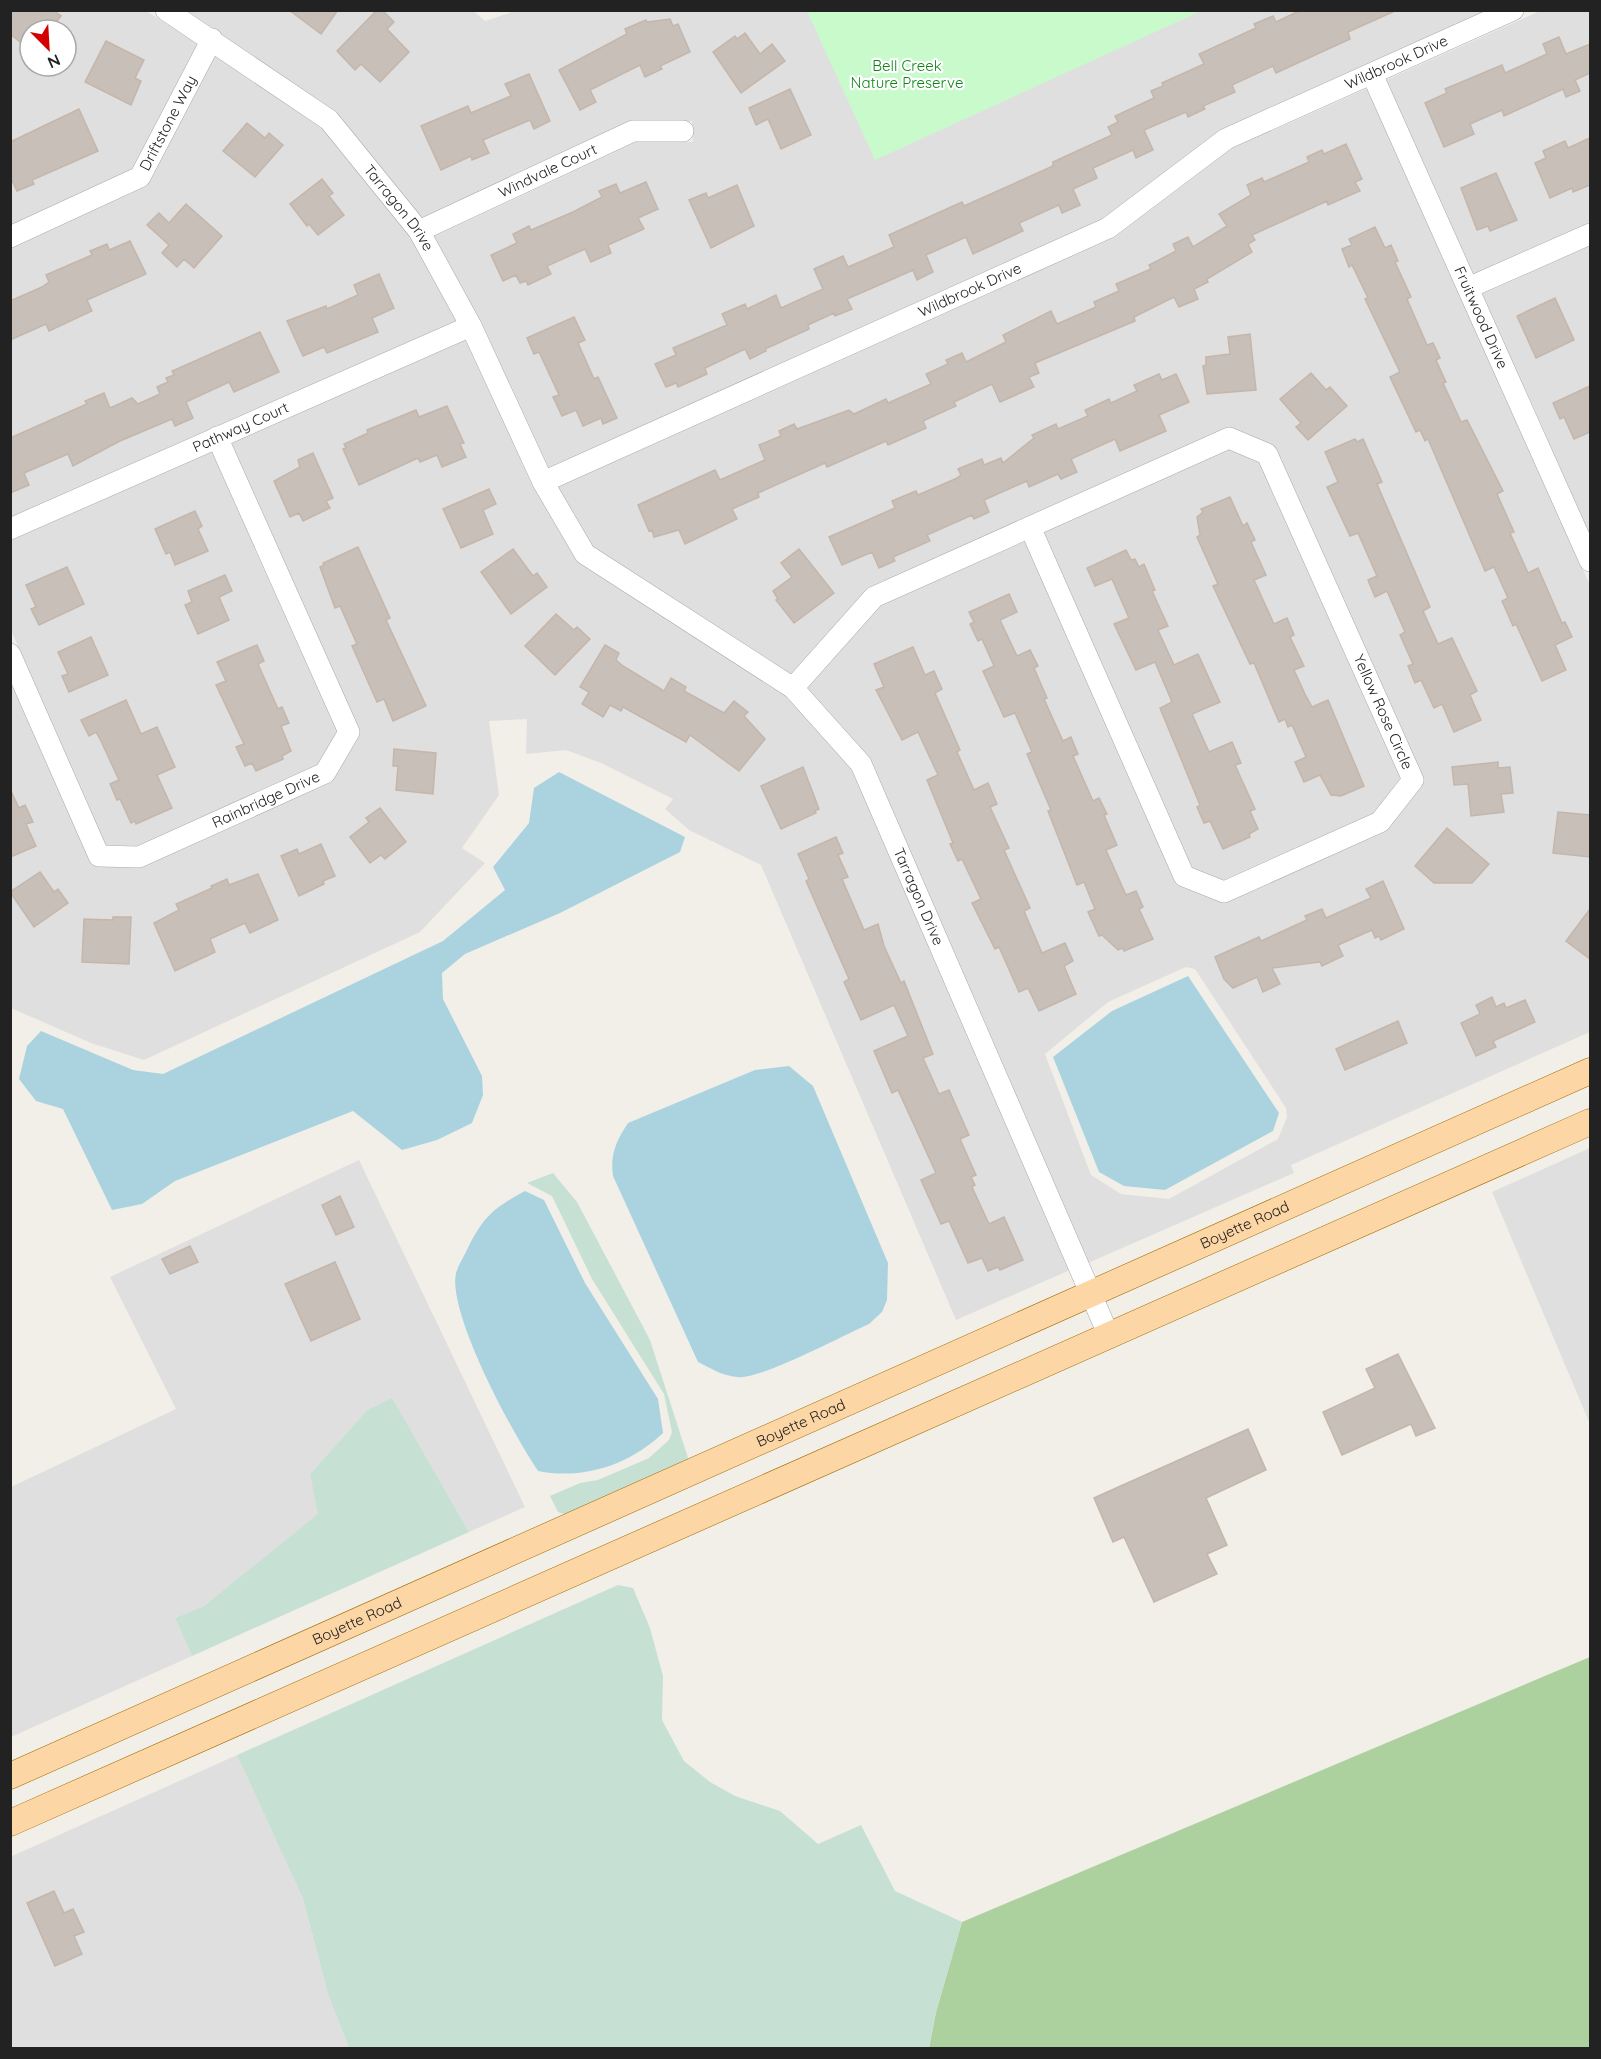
<svg xmlns="http://www.w3.org/2000/svg" width="1601" height="2059" viewBox="0 0 1601 2059" font-family="Quicksand,sans-serif">
<style>
.residential{fill:#e0dfdf;fill-rule:evenodd}
.forest{fill:#add19e}
.wetland{fill:#c6e0d4}
.park{fill:#c8facc}
.water{fill:#aad3df}
.building{fill:#c7bfb8;stroke:#c4b6ab;stroke-width:1.5}
.lines{fill:none;stroke-linecap:round;stroke-linejoin:round}
.minor-casing{stroke:#a9a9a9;stroke-width:22}
.major-casing{stroke:#a06b00;stroke-width:27}
.minor{stroke:#fff;stroke-width:21}
.major{stroke:#fcd6a4;stroke-width:26}
.labels{text-anchor:middle;stroke-width:4.5;stroke-linejoin:round;paint-order:stroke}
.street-label{font-size:15px;fill:#222;stroke:#fff}
.park-label{font-size:15px;fill:#0c8416;stroke:#fff}
</style>
<rect width="100%" height="100%" fill="#f2efe9"/>
<g class="residential">
<polygon points="472,10 485,21 518,10 1486,11 1222,129 1103,219 547,468 433,237 636,142 693,142 692,121 629,121 421,218 334,111 185,11"/>
<path d="M 10,11 L 146,11 L 198,43 L 133,169 L 11,225 ZM 30,30 L 66,30 L 66,66 L 30,66 Z"/>
<polygon points="1540,11 1590,11 1590,222 1473,274 1386,80"/>
<polygon points="216,54 323,128 411,237 456,321 11,517 10,249 145,187"/>
<path d="M 1368,88 L 1590,585 L 1590,1032 L 1291,1165 L 1294,1173 L 1088,1263 L 869,760 L 807,688 L 880,606 L 1026,541 L 1175,880 L 1181,886 L 1221,902 L 1228,902 L 1385,832 L 1421,787 L 1422,776 L 1270,444 L 1232,428 L 1225,428 L 869,587 L 791,674 L 592,546 L 558,487 L 1113,238 L 1231,149 ZM 1186,967 L 1195,969 L 1286,1108 L 1287,1117 L 1278,1139 L 1169,1199 L 1121,1194 L 1091,1175 L 1045,1054 L 1108,1002 Z"/>
<polygon points="1590,246 1590,537 1482,294"/>
<polygon points="466,340 529,478 576,559 787,696 852,769 1070,1270 956,1320 761,865 689,830 665,809 673,799 601,763 566,750 526,754 527,719 489,721 499,795 462,848 485,863 420,932 144,1060 91,1043 11,1008 10,679 90,860 100,867 143,867 330,783 358,738 358,728 230,443"/>
<polygon points="1230,449 1260,462 1401,777 1374,813 1223,880 1191,868 1043,533"/>
<polygon points="213,451 338,730 318,764 136,846 105,845 11,630 10,541"/>
<polygon points="1590,1148 1590,1424 1492,1192"/>
<polygon points="359,1160 525,1507 469,1532 392,1399 367,1410 310,1474 319,1514 204,1606 175,1618 192,1656 11,1737 11,1487 176,1409 110,1277"/>
<polygon points="237,1755 303,1899 328,1994 349,2048 11,2048 10,1857"/>
</g>
<polygon class="forest" points="1590,1657 1590,2048 929,2048 936,2012 962,1922"/>
<g class="wetland">
<polygon points="553,1173 577,1202 650,1340 689,1461 567,1515 558,1512 550,1496 580,1483 598,1480 649,1458 669,1440 672,1432 664,1394 592,1279 552,1196 527,1183"/>
<polygon points="392,1398 469,1532 192,1656 175,1618 204,1606 318,1514 310,1474 367,1410"/>
<polygon points="618,1585 633,1588 650,1628 663,1676 662,1720 684,1761 710,1782 735,1796 780,1811 818,1844 861,1825 895,1891 962,1922 936,2012 929,2048 349,2048 328,1994 303,1899 237,1755"/>
</g>
<polygon class="park" points="807,11 1201,11 875,160"/>
<g class="water">
<polygon points="559,772 685,837 680,852 560,913 465,954 442,973 443,999 482,1076 483,1095 472,1123 437,1140 402,1150 353,1111 175,1181 142,1204 112,1210 63,1109 36,1101 19,1079 27,1046 41,1031 133,1070 163,1074 443,941 505,890 493,867 529,823 534,788"/>
<polygon points="1188,976 1279,1113 1273,1131 1165,1190 1124,1186 1099,1172 1053,1057 1112,1011"/>
<path d="M 789,1066 L 813,1086 L 888,1263 L 887,1300 L 882,1312 L 869,1324 C 844,1335 758,1381 737,1377 C 723,1376 710,1368 698,1362 L 613,1176 C 610,1155 616,1141 628,1123 L 755,1070 Z"/>
<path d="M 525,1191 L 544,1200 L 585,1283 L 658,1399 L 663,1433 C 629,1465 584,1480 538,1471 C 514,1436 447,1313 456,1273 C 458,1266 463,1258 466,1252 C 482,1218 492,1209 525,1191 Z"/>
</g>
<g class="building">
<polygon points="10,10 53,10 61,16 50,30 30,30 30,50 10,34"/>
<polygon points="289,10 338,10 321,34"/>
<polygon points="377,10 382,10 394,22 387,29 409,52 380,82 361,64 355,70 337,51"/>
<polygon points="1301,10 1397,10 1348,32 1350,39 1315,55 1276,73 1273,66 1232,85 1235,92 1203,106 1205,109 1188,117 1186,112 1144,130 1153,150 1136,158 1133,150 1093,168 1097,178 1073,189 1080,205 1062,213 1059,205 1019,223 1023,231 973,254 966,237 926,255 933,272 917,280 913,270 886,282 847,299 852,309 835,316 834,313 808,325 809,329 765,349 766,351 750,359 745,349 705,368 707,374 678,387 676,383 666,387 655,364 676,355 673,348 727,325 722,314 745,304 747,309 776,295 781,308 823,289 814,269 843,256 848,267 862,261 894,247 889,235 962,202 964,206 1053,166 1053,162 1112,135 1108,127 1118,122 1115,116 1154,98 1151,91 1163,86 1162,83 1204,64 1199,54 1256,28 1254,24 1273,16 1276,22"/>
<polygon points="670,19 673,26 678,24 690,52 660,66 662,69 645,77 640,65 590,90 596,102 580,110 559,70 627,34 625,29 646,20 647,22"/>
<polygon points="745,33 760,54 772,44 785,61 741,93 713,52 735,36 737,39"/>
<polygon points="1559,37 1566,54 1590,44 1590,73 1575,80 1580,91 1566,97 1563,89 1504,116 1502,110 1470,124 1474,134 1444,147 1425,103 1447,93 1445,89 1502,65 1505,73 1547,54 1543,44"/>
<polygon points="106,41 144,60 135,78 141,81 131,105 85,82"/>
<polygon points="529,74 550,121 534,129 530,120 483,140 489,153 472,160 471,156 441,170 421,126 468,106 471,113 511,96 505,84"/>
<polygon points="790,89 811,135 781,149 768,119 756,125 749,108"/>
<polygon points="79,109 98,151 32,180 34,184 17,191 10,176 10,142"/>
<polygon points="247,123 265,138 269,133 283,145 255,177 223,151"/>
<polygon points="1590,138 1590,185 1573,192 1572,188 1550,198 1535,163 1546,158 1543,151 1565,141 1568,148"/>
<polygon points="1346,144 1362,179 1355,182 1360,191 1328,205 1327,201 1252,235 1255,240 1248,244 1252,252 1207,279 1208,282 1194,289 1198,299 1179,307 1174,297 1134,317 1135,321 1035,363 1039,373 1029,377 1034,387 1000,402 992,384 954,402 956,406 923,421 926,428 888,445 886,441 827,467 825,463 758,493 759,497 732,509 737,519 685,544 679,530 654,537 652,530 649,531 638,505 715,470 720,480 765,460 759,445 781,436 779,431 794,424 797,429 849,410 854,414 886,399 888,403 931,384 926,374 948,364 946,360 962,353 966,362 1006,342 1003,335 1051,311 1057,324 1096,307 1094,302 1119,291 1116,284 1151,269 1149,265 1176,251 1173,244 1188,237 1193,247 1227,226 1219,214 1251,195 1247,185 1262,178 1264,182 1309,162 1307,157 1322,150 1324,154"/>
<polygon points="1496,173 1517,220 1490,231 1488,226 1477,230 1461,188"/>
<polygon points="322,179 333,193 329,196 344,215 318,235 309,224 307,226 290,204"/>
<polygon points="646,182 658,209 638,218 644,229 608,245 611,253 591,262 585,249 547,266 551,274 528,285 526,281 520,283 516,275 503,281 491,255 517,243 513,234 529,226 531,230 573,212 602,197 599,191 616,184 620,193"/>
<polygon points="737,185 754,226 711,248 689,200 706,193 708,198"/>
<polygon points="186,204 222,236 194,268 184,259 177,267 162,253 169,245 147,225 159,213 169,223"/>
<polygon points="1375,227 1385,248 1391,245 1398,261 1395,262 1411,297 1407,299 1427,345 1433,343 1440,358 1436,360 1446,382 1443,383 1461,422 1467,420 1503,491 1497,494 1514,532 1510,533 1528,573 1538,568 1562,623 1565,622 1572,637 1555,645 1566,670 1542,681 1516,624 1513,626 1502,601 1508,598 1494,567 1485,571 1428,439 1425,441 1420,430 1416,432 1390,377 1400,372 1365,299 1368,298 1352,265 1349,267 1342,249 1352,245 1349,239"/>
<polygon points="130,241 146,274 87,300 92,311 49,331 46,324 10,340 10,301 42,287 49,282 46,275 92,255 90,251 107,244 109,250"/>
<polygon points="379,274 394,308 372,318 378,332 327,353 324,347 303,356 287,321 326,306 327,309 358,295 354,285"/>
<polygon points="1555,298 1574,340 1536,358 1517,316"/>
<polygon points="574,317 585,340 578,343 594,379 598,377 617,418 603,424 601,418 583,426 576,410 562,416 553,397 559,395 539,352 534,354 527,338"/>
<polygon points="260,332 279,372 234,392 229,382 186,402 193,418 175,426 172,419 120,441 73,466 68,454 24,473 29,485 10,493 10,438 87,404 85,401 104,393 110,408 132,398 138,404 160,394 157,387 168,382 166,378 174,375 172,371"/>
<polygon points="1250,334 1256,390 1207,394 1203,366 1206,365 1206,357 1230,354 1228,337"/>
<polygon points="1311,373 1326,390 1330,387 1347,406 1308,440 1296,427 1301,423 1280,399"/>
<polygon points="1159,374 1162,380 1176,374 1189,402 1159,415 1166,431 1120,451 1115,439 1071,459 1077,472 1061,479 1058,474 1029,487 1027,481 984,500 989,512 974,519 972,515 927,535 930,541 893,557 895,561 879,568 872,552 842,565 829,537 895,508 892,501 916,491 918,495 955,479 961,475 958,469 982,459 984,465 1001,458 1003,463 1034,438 1032,435 1056,424 1058,429 1088,416 1085,410 1109,399 1111,403 1137,391 1134,385"/>
<polygon points="1590,386 1590,432 1574,439 1564,417 1560,419 1553,403"/>
<polygon points="447,406 464,443 460,444 466,457 442,467 437,455 420,462 418,458 359,485 343,449 346,448 344,444 368,433 367,430 416,410 419,417"/>
<polygon points="1355,439 1357,442 1363,439 1382,482 1377,484 1430,607 1423,611 1438,644 1452,638 1477,691 1470,695 1481,720 1454,732 1442,704 1434,708 1421,680 1415,683 1408,666 1413,664 1400,635 1405,632 1387,591 1375,597 1368,580 1377,576 1358,533 1350,536 1327,487 1338,482 1325,452"/>
<polygon points="313,453 333,498 326,501 330,508 303,521 299,513 290,517 274,481 300,467 298,460"/>
<polygon points="489,489 496,504 483,510 493,534 461,548 443,509"/>
<polygon points="1230,497 1243,526 1247,523 1255,540 1251,542 1266,575 1254,580 1274,624 1287,618 1294,635 1290,637 1304,666 1294,670 1305,694 1312,707 1328,700 1364,786 1341,796 1331,795 1320,775 1304,782 1295,762 1306,757 1292,725 1288,727 1285,719 1279,722 1254,663 1250,664 1213,586 1218,584 1197,537 1200,535 1197,517 1203,512 1201,509"/>
<polygon points="195,511 202,526 198,529 208,551 175,565 170,552 166,554 155,529"/>
<polygon points="358,547 390,618 386,620 426,706 393,721 384,699 377,702 352,646 357,644 340,606 335,608 320,567 324,565 323,563"/>
<polygon points="513,549 533,576 537,573 547,587 511,614 481,572"/>
<polygon points="799,549 834,593 794,623 776,600 778,599 773,591 792,577 781,563"/>
<polygon points="1126,550 1131,560 1135,559 1139,567 1144,564 1155,590 1152,591 1168,626 1158,630 1174,665 1198,654 1220,702 1192,714 1209,752 1232,742 1241,763 1235,765 1255,809 1250,811 1258,829 1249,834 1250,837 1223,849 1210,821 1204,823 1197,807 1200,805 1160,708 1172,702 1155,662 1136,670 1114,624 1129,618 1112,579 1095,586 1087,568"/>
<polygon points="67,567 84,604 39,625 31,609 36,607 26,585"/>
<polygon points="225,575 232,591 219,597 229,620 198,634 185,605 192,602 188,591"/>
<polygon points="1009,594 1017,612 1000,620 1017,656 1030,650 1038,666 1034,668 1047,698 1044,699 1063,741 1071,737 1078,754 1073,756 1093,801 1099,798 1107,814 1104,815 1117,845 1106,850 1126,895 1136,891 1143,907 1139,909 1153,939 1124,951 1123,948 1118,950 1102,935 1099,936 1088,912 1095,909 1084,882 1077,885 1048,811 1051,810 1027,754 1032,752 1015,713 1004,717 983,671 994,666 982,639 978,641 970,624 974,622 969,612"/>
<polygon points="556,614 574,630 577,627 590,639 555,675 525,646"/>
<polygon points="91,637 108,675 69,692 62,676 68,674 58,652"/>
<polygon points="257,645 264,661 258,664 278,709 282,707 289,723 281,726 291,751 282,756 283,759 256,771 252,763 245,766 236,747 244,744 216,685 226,681 217,662"/>
<polygon points="605,645 619,653 616,660 623,666 664,691 671,678 686,687 684,691 724,713 734,701 748,712 744,716 765,739 739,771 690,735 686,742 623,707 621,711 610,705 603,717 582,704 589,692 580,687"/>
<polygon points="913,647 925,675 934,671 942,689 935,693 960,750 957,752 974,790 988,783 997,804 990,807 1009,848 1004,850 1030,908 1024,911 1042,953 1065,943 1073,961 1064,966 1076,994 1039,1011 1028,988 1019,992 999,947 995,949 972,903 981,899 962,859 958,861 950,844 953,843 927,780 938,775 918,732 902,740 876,690 884,687 874,664"/>
<polygon points="126,700 141,734 157,727 175,767 157,775 172,808 136,824 135,821 131,823 120,799 117,800 110,784 119,780 101,741 96,732 89,736 81,720"/>
<polygon points="394,749 436,753 433,794 396,790 398,766 393,766"/>
<polygon points="1498,762 1498,768 1510,767 1513,793 1501,794 1504,812 1471,816 1468,784 1454,785 1452,767"/>
<polygon points="803,767 819,809 815,811 816,813 781,829 761,786"/>
<polygon points="10,789 19,808 25,805 33,822 26,824 36,846 10,857"/>
<polygon points="380,808 406,842 385,859 381,855 370,863 350,837 369,822 366,818"/>
<polygon points="1558,812 1590,815 1590,857 1553,853"/>
<polygon points="1447,828 1489,864 1472,883 1434,883 1415,866"/>
<polygon points="836,837 843,853 838,855 848,877 842,879 864,930 878,924 884,946 901,983 904,981 933,1054 923,1058 939,1094 949,1090 969,1135 960,1139 976,1175 971,1177 975,1185 972,1187 989,1224 1004,1217 1023,1260 1000,1270 998,1267 988,1271 982,1258 968,1263 949,1221 941,1224 921,1180 936,1173 898,1090 892,1093 874,1051 908,1036 894,1005 861,1020 844,982 849,979 806,881 809,879 798,854"/>
<polygon points="321,844 335,876 323,881 324,884 299,896 281,856 297,849 299,854"/>
<polygon points="40,872 54,892 58,889 68,903 34,927 10,892"/>
<polygon points="258,874 278,920 250,933 245,923 210,939 215,952 175,971 154,923 179,910 176,904 212,888 211,886 227,879 229,885"/>
<polygon points="1383,881 1404,929 1381,940 1379,936 1375,938 1372,930 1338,945 1343,956 1322,966 1320,962 1272,968 1280,984 1263,992 1257,977 1233,988 1224,979 1215,957 1259,937 1261,941 1307,920 1305,916 1322,909 1326,918 1371,898 1366,889"/>
<polygon points="1590,909 1590,959 1566,941"/>
<polygon points="113,917 131,917 129,964 82,962 84,919 113,920"/>
<polygon points="1492,997 1496,1007 1504,1003 1506,1008 1525,1000 1535,1022 1493,1041 1496,1047 1476,1056 1461,1023 1480,1014 1476,1005"/>
<polygon points="1398,1021 1407,1043 1345,1070 1336,1049"/>
<polygon points="340,1196 354,1227 336,1235 322,1205"/>
<polygon points="190,1246 198,1262 170,1274 162,1259"/>
<polygon points="335,1262 360,1319 311,1341 285,1284"/>
<polygon points="1398,1354 1435,1428 1416,1436 1411,1424 1342,1455 1323,1412 1375,1388 1366,1369"/>
<polygon points="1248,1429 1266,1470 1206,1498 1227,1545 1207,1554 1217,1574 1154,1602 1124,1537 1113,1542 1094,1498"/>
<polygon points="54,1891 64,1913 73,1909 84,1932 74,1936 82,1954 55,1966 27,1903"/>
</g>
<g class="lines">
<g class="minor-casing">
<g id="minor">
<path id="s1" d="M 166,10 L 329,120 L 419,231 L 471,326 L 543,482 L 585,554 L 793,688 L 861,764 L 1109,1336"/>
<path id="s2" d="M 1372,74 L 1590,561"/>
<path id="s3" d="M 419,231 L 633,131 L 683,131"/>
<path id="s4" d="M 10,237 L 140,177 L 212,39"/>
<polyline points="1468,288 1590,234"/>
<polygon points="1229,438 1267,454 1413,780 1380,822 1224,892 1184,876 1030,527"/>
<path id="s5" d="M 543,482 L 1108,228 L 1226,139 L 1513,10"/>
<path id="s6" d="M 10,529 L 471,326"/>
<path id="s7" d="M 10,654 L 99,856 L 139,857 L 325,773 L 349,732 L 217,437"/>
<polyline points="793,688 874,597 1030,527"/>
</g>
</g>
<g class="major-casing">
<g id="major">
<path id="s8" d="M 10,1776 L 1590,1071"/>
<polyline points="10,1823 1590,1122"/>
</g>
</g>
<use href="#minor" class="minor"/>
<use href="#major" class="major"/>
</g>
<g class="labels">
<g class="street-label">
<text dy="5" stroke="none"><textPath href="#s5" startOffset="954">Wildbrook Drive</textPath></text>
<text dy="5" stroke="none"><textPath href="#s4" startOffset="204">Driftstone Way</textPath></text>
<text dy="5" stroke="none"><textPath href="#s3" startOffset="142">Windvale Court</textPath></text>
<text dy="5" stroke="none"><textPath href="#s1" startOffset="309">Tarragon Drive</textPath></text>
<text dy="5" stroke="none"><textPath href="#s5" startOffset="468">Wildbrook Drive</textPath></text>
<text dy="5" stroke="none"><textPath href="#s2" startOffset="267">Fruitwood Drive</textPath></text>
<text dy="5" stroke="none"><textPath href="#s6" startOffset="252">Pathway Court</textPath></text>
<text transform="translate(1383 712) rotate(66)" y="5">Yellow Rose Circle</text>
<text dy="5" stroke="none"><textPath href="#s7" startOffset="400">Rainbridge Drive</textPath></text>
<text dy="5" stroke="none"><textPath href="#s1" startOffset="1197">Tarragon Drive</textPath></text>
<text dy="5" stroke="none"><textPath href="#s8" startOffset="1352">Boyette Road</textPath></text>
<text dy="5" stroke="none"><textPath href="#s8" startOffset="866">Boyette Road</textPath></text>
<text dy="5" stroke="none"><textPath href="#s8" startOffset="380">Boyette Road</textPath></text>
</g>
<g class="park-label">
<text x="907" y="71">Bell Creek<tspan x="907" dy="17">Nature Preserve</tspan></text>
</g>
</g>
<rect width="1601" height="2059" fill="none" stroke="#222222" stroke-width="24"/>
<g transform="translate(48 48) rotate(156)"><circle r="28" fill="#ffffff" stroke="#a7a7a7" stroke-width="1.5"/>
<path d="M0-4.5L10 22L0 15L-10 22Z" fill="#d40000"/>
<text y="-9" font-size="16" font-weight="bold" text-anchor="middle" fill="#222222">N</text>
</g>
</svg>
